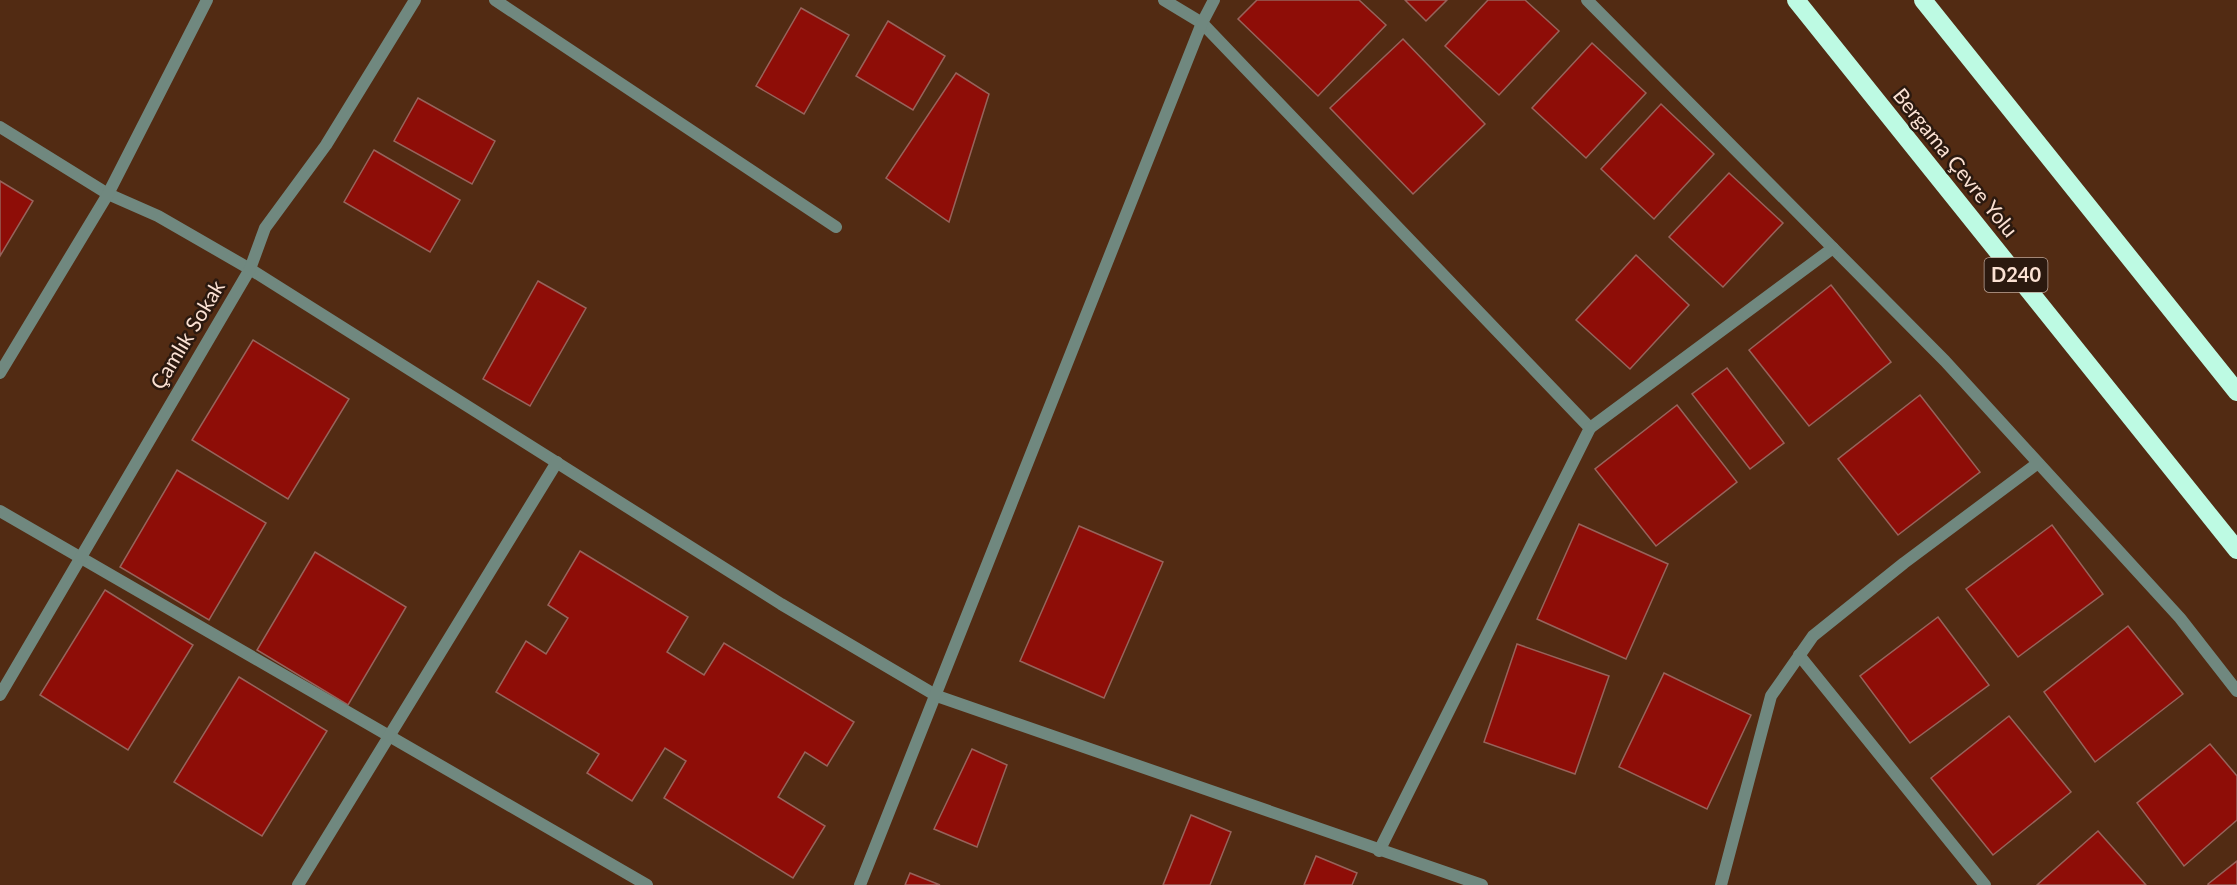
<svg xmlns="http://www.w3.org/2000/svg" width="2237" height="885" viewBox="0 0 2237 885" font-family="Lato,sans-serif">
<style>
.building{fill:#8e0d07;stroke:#97635b;stroke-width:1.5}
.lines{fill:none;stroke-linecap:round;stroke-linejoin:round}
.street{stroke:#70887f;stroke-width:12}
.highway{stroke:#bdfae3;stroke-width:18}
.labels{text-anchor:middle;stroke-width:5;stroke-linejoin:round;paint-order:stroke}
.shield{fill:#2b190f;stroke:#bda598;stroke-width:1.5}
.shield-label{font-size:20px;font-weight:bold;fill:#fbe1d3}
.street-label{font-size:21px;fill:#fbe1d3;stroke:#2b190f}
</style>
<rect width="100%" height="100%" fill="#522b13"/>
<g class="building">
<polygon points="1257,0 1359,0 1386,25 1318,96 1238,19"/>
<polygon points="1405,0 1447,0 1426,21"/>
<polygon points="1488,0 1525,0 1559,31 1499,95 1445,46"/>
<polygon points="801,8 849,35 804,114 756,86"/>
<polygon points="888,21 945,56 913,110 856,76"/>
<polygon points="1403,39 1485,124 1413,194 1330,108"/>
<polygon points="1592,43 1646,93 1586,158 1532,108"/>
<polygon points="956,73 989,94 949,222 886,178"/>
<polygon points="418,98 495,141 472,184 394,141"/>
<polygon points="1661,104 1714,154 1654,219 1601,169"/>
<polygon points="374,150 460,200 430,252 344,202"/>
<polygon points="1729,173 1783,223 1723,287 1669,237"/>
<polygon points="0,181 33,201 0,256"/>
<polygon points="1636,255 1689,305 1630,369 1576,320"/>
<polygon points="538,281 586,308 530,406 483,379"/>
<polygon points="1831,285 1891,362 1809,426 1749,350"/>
<polygon points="253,340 349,399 288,499 192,440"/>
<polygon points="1727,368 1784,443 1750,469 1692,394"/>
<polygon points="1920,395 1980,472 1898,535 1838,459"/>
<polygon points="1677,405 1737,482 1656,546 1595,469"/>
<polygon points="177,470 266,523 209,620 120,567"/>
<polygon points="1579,524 1668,564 1626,659 1537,619"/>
<polygon points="2052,525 2103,594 2018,657 1966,589"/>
<polygon points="1079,526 1163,562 1104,698 1020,661"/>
<polygon points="580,551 688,617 667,652 704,675 724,643 854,722 827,766 805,752 778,797 825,826 793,878 664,798 686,761 665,748 632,801 587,773 599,754 496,692 526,641 546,654 568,618 548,605"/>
<polygon points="315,552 406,607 348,705 257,650"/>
<polygon points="105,590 193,645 128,750 40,695"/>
<polygon points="1938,617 1989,685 1910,743 1860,676"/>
<polygon points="2128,626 2183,694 2095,762 2044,692"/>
<polygon points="1517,644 1609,676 1575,774 1484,742"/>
<polygon points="1664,673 1751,715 1707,809 1619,767"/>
<polygon points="239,677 327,731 262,836 174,782"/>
<polygon points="2009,716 2071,792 1993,855 1931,778"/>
<polygon points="2210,744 2237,776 2237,820 2184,866 2137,803"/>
<polygon points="972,749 1007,765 977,847 934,829"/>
<polygon points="1191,815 1231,832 1210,885 1163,885"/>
<polygon points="2098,831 2146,885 2037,885"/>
<polygon points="1316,856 1357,873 1352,885 1304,885"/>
<polygon points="2237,861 2237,885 2208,885 2208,884"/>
<polygon points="910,873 940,885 905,885"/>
</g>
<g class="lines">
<g class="street">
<polyline points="495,0 836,227"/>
<polyline points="1164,0 1202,23 1590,428 1379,851"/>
<polyline points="1587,0 1945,361 2180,618 2237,691"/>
<polyline points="0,127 108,194 158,216 250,269 781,604 937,696 1482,885"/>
<polyline points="0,373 108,194 207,0"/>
<polyline points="1590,428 1833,248"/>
<polyline points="0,511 647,885"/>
<polyline points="1799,655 1985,885"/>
<polyline points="0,695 250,269 265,228 326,145 415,0"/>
<polyline points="298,885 557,462"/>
<polyline points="860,885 1202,23 1214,0"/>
<polyline points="1721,885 1771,696 1813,636 1904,563 2038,463"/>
</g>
<g class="highway">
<polyline points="1796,0 2237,550"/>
<polyline points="1923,0 2237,392"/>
</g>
</g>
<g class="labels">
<rect class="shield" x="1984.5" y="258" width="63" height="34" rx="4.5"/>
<g class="shield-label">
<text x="2016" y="282">D240</text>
</g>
<g class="street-label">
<text transform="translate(1955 163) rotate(51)" y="7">Bergama Çevre Yolu</text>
<text transform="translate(188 335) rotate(-59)" y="7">Çamlık Sokak</text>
</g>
</g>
</svg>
